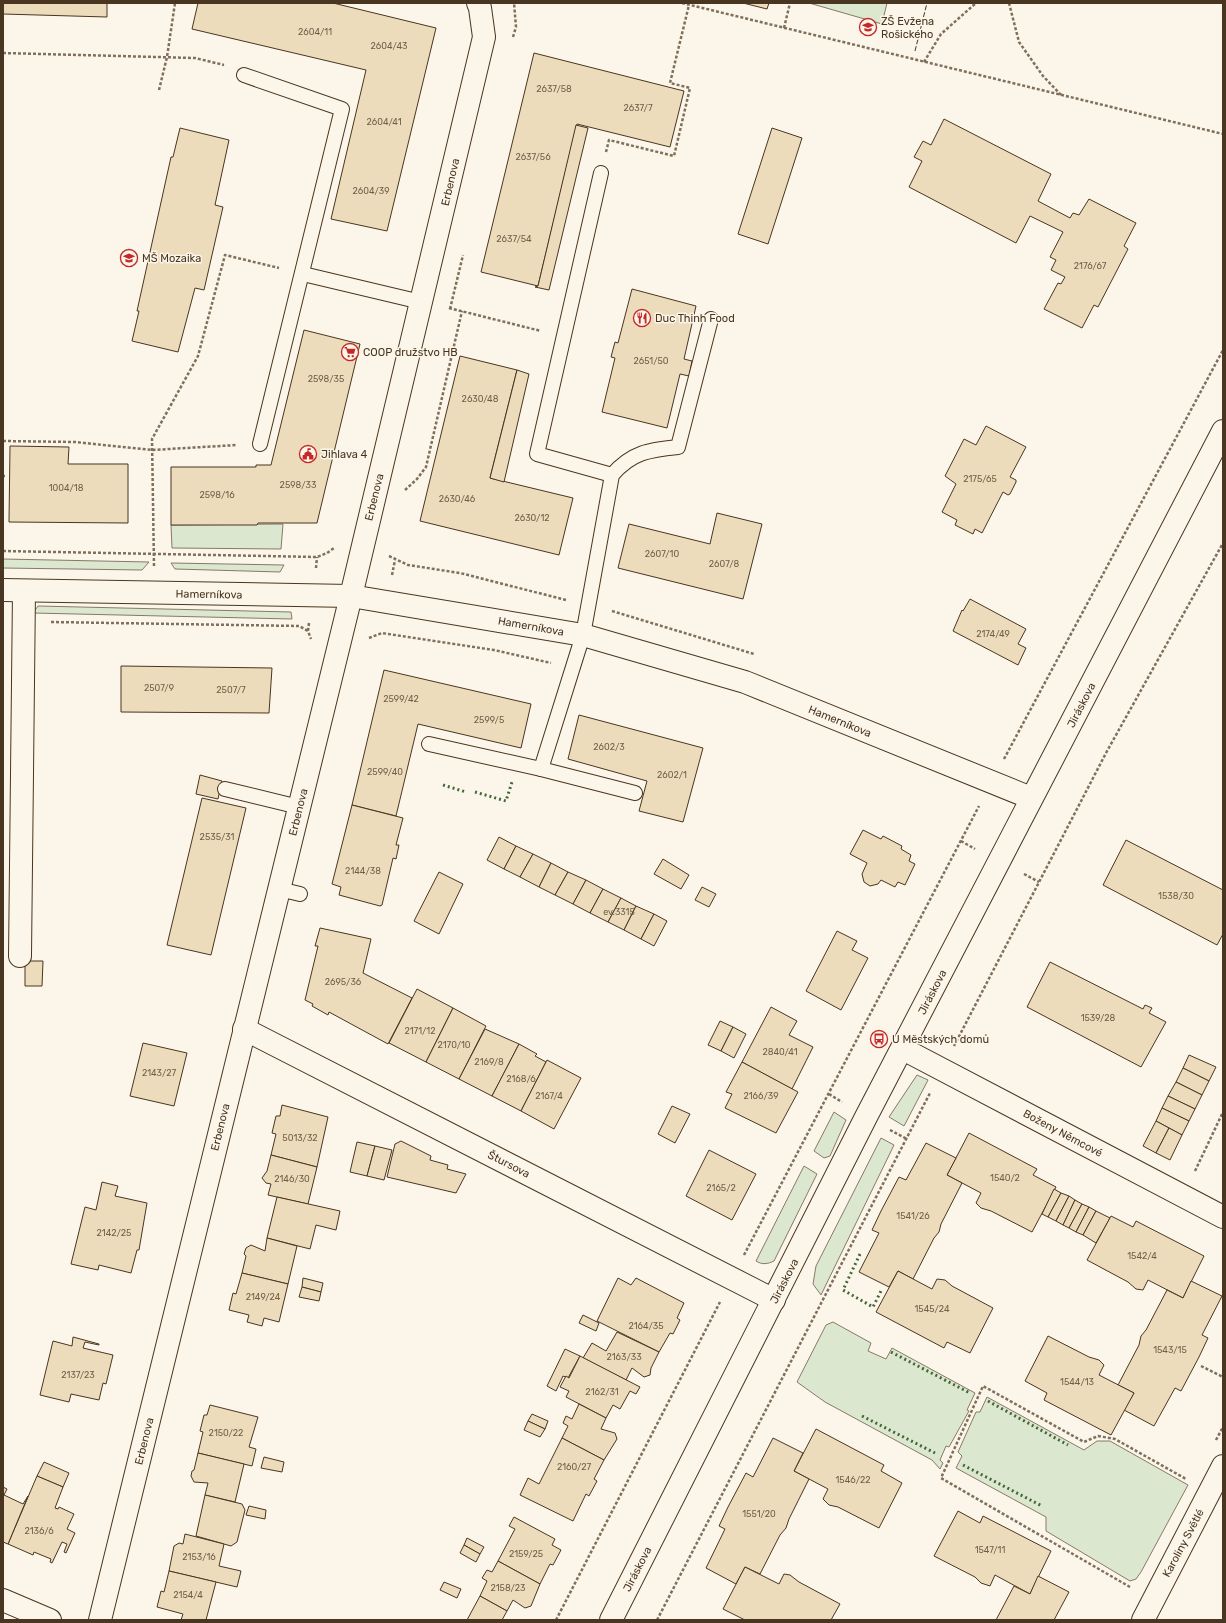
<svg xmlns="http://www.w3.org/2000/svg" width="1226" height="1623" viewBox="0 0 1226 1623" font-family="Rubik,sans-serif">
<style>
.green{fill:#dce7d0;stroke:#887966}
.building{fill:#ecdcbc;stroke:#4a3520}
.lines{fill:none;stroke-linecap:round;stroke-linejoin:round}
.lane-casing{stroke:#4a3520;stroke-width:16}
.street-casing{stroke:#4a3520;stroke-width:24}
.secondary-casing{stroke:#4a3520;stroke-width:24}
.path{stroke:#7f6f5c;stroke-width:2.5;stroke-dasharray:3 2;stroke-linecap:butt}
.lane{stroke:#fbf6e9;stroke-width:14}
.street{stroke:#fbf6e9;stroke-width:22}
.secondary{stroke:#fbf6e9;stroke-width:22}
.hedge{stroke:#436837;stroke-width:3;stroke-dasharray:2 3;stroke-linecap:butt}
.fence{stroke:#4a3520;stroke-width:1;stroke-dasharray:5 2;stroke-linecap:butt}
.labels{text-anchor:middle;stroke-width:3;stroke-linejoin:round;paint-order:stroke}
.number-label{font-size:9px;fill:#725f47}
.poi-label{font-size:11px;fill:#4a3520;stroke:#fbf6e9;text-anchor:start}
.street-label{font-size:11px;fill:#4a3520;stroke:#fbf6e9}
</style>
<rect width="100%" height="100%" fill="#fbf6e9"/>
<g class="green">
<polygon points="809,3 887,3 882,24"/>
<polygon points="283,524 281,549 172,548 171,525"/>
<polygon points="3,559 149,562 142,570 3,568"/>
<polygon points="171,563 284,565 280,572 175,569"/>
<polygon points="38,606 291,612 292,619 33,613"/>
<polygon points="917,1075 928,1080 904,1126 889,1117"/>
<polygon points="834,1112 846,1120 830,1156 824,1158 814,1151"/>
<polygon points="881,1138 894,1145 821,1295 813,1284 816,1266"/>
<path d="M 804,1166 L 817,1174 L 774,1261 C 768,1264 762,1265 756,1261 Z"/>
<polygon points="833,1322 871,1343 868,1351 886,1359 892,1348 975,1393 967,1410 969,1411 949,1447 946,1446 940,1460 943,1463 940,1469 932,1460 825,1402 797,1382 826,1325"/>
<polygon points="987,1397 1084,1450 1097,1441 1110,1441 1188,1485 1141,1572 1136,1579 1130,1581 1046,1531 1046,1517 956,1468 962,1456 958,1452 976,1412 980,1412"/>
</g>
<g class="building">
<polygon points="3,3 107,3 107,17 3,14"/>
<polygon points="198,3 333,3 436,28 387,231 331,219 366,70 192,29"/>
<polygon points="743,3 769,3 767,9"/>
<polygon points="534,53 684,91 670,147 577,124 538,286 481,272"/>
<polygon points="944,119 1051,174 1038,201 1070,218 1073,213 1079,215 1089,199 1136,223 1124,246 1128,249 1098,307 1094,305 1082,328 1044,309 1058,283 1061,284 1065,277 1051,270 1056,260 1050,257 1063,232 1030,216 1016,243 909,187 922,161 914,157 923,141 931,145"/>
<polygon points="576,125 588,128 549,290 535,287 538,286"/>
<polygon points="180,128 229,140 215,205 223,207 204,290 195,288 178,352 132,341 139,311 137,311 171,157 173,157"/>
<polygon points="772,128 802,138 768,244 738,234"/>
<polygon points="632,289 696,306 684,359 692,361 689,376 680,374 667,428 602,412 615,358 611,357 615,342 618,343"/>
<polygon points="304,330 360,344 317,523 258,523 257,525 171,525 171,467 256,467 256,465 271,465"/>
<polygon points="460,356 517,370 490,478 573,498 559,555 420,521"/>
<polygon points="517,370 529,374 504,482 490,478"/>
<polygon points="986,426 1026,447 1010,477 1016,480 1016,482 1010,494 1008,495 1003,492 982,533 975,529 973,534 955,525 957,520 942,512 956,484 945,476 964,439 976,445"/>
<polygon points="10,446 69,447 68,464 128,464 128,523 9,522"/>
<polygon points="717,513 762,524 743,599 618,568 629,524 710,544"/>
<polygon points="970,599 1026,629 1018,644 1026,648 1018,665 953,631 962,610 963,611"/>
<polygon points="121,666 272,668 269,713 121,712"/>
<polygon points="384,670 531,704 521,748 418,724 396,816 352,805"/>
<polygon points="579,715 703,748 683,822 639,811 647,781 568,759"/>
<polygon points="200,775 222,781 218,799 196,794"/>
<polygon points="202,798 246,808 211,955 167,945"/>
<polygon points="352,805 403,818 396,845 399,845 396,859 393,858 382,905 380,906 339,895 341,887 332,884"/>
<polygon points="863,830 881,839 883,836 902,846 901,849 911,855 909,861 915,864 905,885 898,882 895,887 881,880 878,884 870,886 864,882 862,874 867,863 850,854"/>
<polygon points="499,837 516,846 504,869 487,860"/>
<polygon points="1126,840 1223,890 1223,934 1217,945 1103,885"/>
<polygon points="516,846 533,854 520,877 504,869"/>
<polygon points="533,854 551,863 539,887 520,877"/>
<polygon points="663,859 689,875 681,889 654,874"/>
<polygon points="551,863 568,872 555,895 539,887"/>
<polygon points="439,872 463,884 439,934 414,921"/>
<polygon points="568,872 586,880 573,904 555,895"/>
<polygon points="586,880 603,889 590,913 573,904"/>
<polygon points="702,887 716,894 709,907 695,900"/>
<polygon points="603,889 621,898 608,922 590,913"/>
<polygon points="621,898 636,906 624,930 608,922"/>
<polygon points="636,906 654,914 641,939 624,930"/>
<polygon points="654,914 667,921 654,946 641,939"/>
<polygon points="320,928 371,939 363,973 412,998 388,1044 329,1012 328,1015 312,1006 313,1004 305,1000 318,946 315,946"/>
<polygon points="837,931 857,941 852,950 868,958 841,1010 806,991"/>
<polygon points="25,961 43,961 42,986 25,986"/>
<polygon points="1050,962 1143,1009 1145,1005 1152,1008 1149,1013 1166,1022 1141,1067 1027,1007"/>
<polygon points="417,989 453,1008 426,1062 389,1043"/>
<polygon points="771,1007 797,1021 789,1035 813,1047 792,1089 742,1062"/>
<polygon points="453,1008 486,1026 459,1079 426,1062"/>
<polygon points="720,1021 733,1027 721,1051 708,1045"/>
<polygon points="733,1027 746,1034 734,1058 721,1051"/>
<polygon points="485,1029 519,1044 492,1096 459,1079"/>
<polygon points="143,1043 187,1053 174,1106 130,1096"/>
<polygon points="519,1044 537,1054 535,1056 546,1062 521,1111 492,1096"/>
<polygon points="1189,1055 1216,1067 1209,1081 1183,1068"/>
<polygon points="547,1060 581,1078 554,1129 521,1111"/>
<polygon points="742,1062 798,1092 776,1133 725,1108 732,1094 726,1092"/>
<polygon points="1183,1068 1209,1081 1202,1095 1176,1082"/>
<polygon points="1176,1082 1202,1095 1195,1109 1168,1096"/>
<polygon points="1168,1096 1195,1109 1189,1121 1162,1108"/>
<polygon points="282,1105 328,1117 317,1167 271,1155 276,1134 272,1133 276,1116 280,1116"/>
<polygon points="672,1106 690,1114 675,1143 658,1134"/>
<polygon points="1162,1108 1189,1121 1182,1135 1156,1121"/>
<polygon points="1156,1121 1169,1128 1156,1153 1143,1146"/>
<polygon points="1169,1128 1182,1135 1170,1160 1156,1153"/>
<polygon points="969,1133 1037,1169 1033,1175 1056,1187 1032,1232 991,1211 981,1208 976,1203 981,1193 947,1175"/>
<polygon points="401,1141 431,1156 430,1160 448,1165 447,1169 466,1174 456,1193 387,1177 395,1144"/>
<polygon points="357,1142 375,1146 367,1176 350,1172"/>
<polygon points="926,1143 956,1158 947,1175 962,1183 941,1224 939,1232 934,1238 913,1279 898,1271 889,1287 859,1272 879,1233 872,1230 881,1211 899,1177 906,1180"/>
<polygon points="375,1146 392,1150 384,1180 367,1176"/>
<polygon points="709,1150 756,1174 732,1220 686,1196"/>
<polygon points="271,1155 317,1167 308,1204 268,1195 271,1184 266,1183 262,1178 267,1171"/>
<polygon points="102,1182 118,1186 115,1196 147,1203 139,1250 137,1250 131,1273 99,1265 98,1270 71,1264 85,1207 96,1210"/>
<polygon points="1054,1189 1061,1193 1048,1217 1042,1214"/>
<polygon points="1061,1193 1069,1196 1056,1221 1048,1217"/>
<polygon points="1069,1196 1075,1200 1063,1225 1056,1221"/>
<polygon points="277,1197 340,1211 336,1230 316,1225 310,1249 267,1238"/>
<polygon points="1075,1200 1082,1204 1069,1228 1063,1225"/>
<polygon points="1082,1204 1089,1207 1076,1232 1069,1228"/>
<polygon points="1089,1207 1096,1211 1083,1235 1076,1232"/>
<polygon points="1096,1211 1110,1218 1096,1243 1083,1235"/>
<polygon points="1111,1216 1133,1227 1136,1221 1204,1256 1183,1298 1148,1280 1143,1290 1136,1289 1128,1282 1087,1260"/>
<polygon points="267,1238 297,1246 288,1284 242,1273 246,1256 244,1254 246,1248 251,1245 265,1251"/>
<polygon points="898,1271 932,1289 937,1279 945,1280 952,1286 993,1308 970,1353 947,1342 944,1348 876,1312"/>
<polygon points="242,1273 288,1284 279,1322 264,1318 262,1326 247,1322 249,1315 229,1310 233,1293 236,1294"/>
<polygon points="303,1278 323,1283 321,1292 302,1287"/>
<polygon points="618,1278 631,1285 636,1278 684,1303 677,1318 680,1320 673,1334 670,1333 659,1352 597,1321"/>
<polygon points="1191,1281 1222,1296 1202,1335 1208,1338 1199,1357 1181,1391 1175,1388 1154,1426 1124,1410 1134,1393 1118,1385 1139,1345 1141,1336 1146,1330 1167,1290 1183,1298"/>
<polygon points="302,1287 321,1292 319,1301 299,1297"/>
<polygon points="583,1315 599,1323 596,1331 579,1323"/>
<polygon points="617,1332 659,1352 651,1368 650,1375 644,1377 632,1368 626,1380 583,1358 592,1343 606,1351"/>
<polygon points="1048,1336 1089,1357 1099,1360 1104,1365 1099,1375 1134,1393 1111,1435 1044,1400 1047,1393 1025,1381"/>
<polygon points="73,1337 99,1344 99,1345 85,1342 83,1348 113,1355 106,1384 103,1383 99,1400 71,1394 69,1402 40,1395 53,1341 72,1346"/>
<polygon points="565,1349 580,1356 568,1378 563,1376 556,1391 547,1386"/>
<polygon points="580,1356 640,1387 636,1394 630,1391 620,1409 613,1405 606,1418 566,1397 569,1391 560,1387 566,1376 569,1378"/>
<polygon points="579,1404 606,1418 601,1429 615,1433 617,1439 604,1460 562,1438 568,1426 563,1423 566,1416 572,1419"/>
<polygon points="210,1405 258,1417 249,1447 256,1449 252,1466 198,1453 203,1432 200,1431 204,1415 207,1415"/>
<polygon points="532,1414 548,1421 545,1429 528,1421"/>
<polygon points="528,1421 545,1429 540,1437 524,1430"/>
<polygon points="816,1429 884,1465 881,1471 902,1483 879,1528 838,1507 829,1505 823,1499 828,1489 794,1471"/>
<polygon points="562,1438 604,1460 594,1479 597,1481 589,1496 586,1494 573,1521 520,1495 528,1478 539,1484"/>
<polygon points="773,1438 803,1453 794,1471 809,1479 789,1519 786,1528 780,1535 760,1574 745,1567 736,1584 706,1568 725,1529 719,1526 728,1507 746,1473 753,1477"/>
<polygon points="198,1453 244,1464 235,1502 205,1495 208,1483 194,1482 191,1476 192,1471 194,1470"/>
<polygon points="264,1457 284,1462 282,1472 261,1468"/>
<polygon points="44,1462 69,1473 63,1487 37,1476"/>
<polygon points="37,1476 63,1487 55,1508 58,1509 59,1507 74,1514 67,1529 75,1533 66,1553 64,1552 67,1544 62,1542 52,1563 50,1562 51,1559 34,1552 33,1555 8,1544"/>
<polygon points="3,1487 7,1489 4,1495 23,1504 28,1496 8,1544 3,1542"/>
<polygon points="205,1495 242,1504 245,1510 237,1542 231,1546 196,1536"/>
<polygon points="249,1506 266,1510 265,1519 246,1515"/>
<polygon points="958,1511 980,1523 983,1516 1051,1551 1030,1594 995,1575 990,1586 981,1583 975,1577 934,1556"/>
<polygon points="514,1517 555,1539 552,1545 561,1550 553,1565 550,1564 540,1584 498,1561 515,1529 509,1526"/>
<polygon points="185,1534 224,1544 219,1566 241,1571 237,1587 169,1571 174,1546 179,1543 183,1544"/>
<polygon points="467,1538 484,1547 480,1554 464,1545"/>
<polygon points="464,1545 480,1554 476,1562 460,1553"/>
<polygon points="498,1561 540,1584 531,1606 525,1608 513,1600 507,1611 480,1596 487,1581 482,1578 487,1570 492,1572"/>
<polygon points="745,1567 779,1584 784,1574 790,1575 799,1582 840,1604 831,1620 745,1620 723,1609"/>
<polygon points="169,1571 216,1582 206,1620 181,1620 183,1614 157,1607 161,1591 164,1592"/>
<polygon points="1038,1576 1069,1592 1054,1620 996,1620 1014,1586 1030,1594"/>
<polygon points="444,1582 461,1589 457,1598 440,1590"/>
<polygon points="480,1596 507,1611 502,1620 467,1620"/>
</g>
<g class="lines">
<g class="lane-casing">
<g id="lane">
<polyline points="244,75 342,109 260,444"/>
<polyline points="601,173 537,454 612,475"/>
<polyline points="303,274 421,302"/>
<polyline points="429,744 541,769 635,793"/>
<path d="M 541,769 L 583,635 L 612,475 C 632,452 649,450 678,447 L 711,319"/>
<polyline points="225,789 299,807"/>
<polyline points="279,889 300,894"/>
</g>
</g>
<g class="street-casing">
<g id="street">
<polyline points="20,956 24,591"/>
<polyline points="244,1029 774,1300"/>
<polyline points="903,1049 1223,1217"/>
<polyline points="3,1600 50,1620"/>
<polyline points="100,1620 351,596 484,37 480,8 478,3"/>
<polyline points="1143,1620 1223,1466"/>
</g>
</g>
<g class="secondary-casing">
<g id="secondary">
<polyline points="3,590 351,596 583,635 745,682 1031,798"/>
<polyline points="611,1620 866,1117 1223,431"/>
</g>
</g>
<g class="path">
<polyline points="682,3 1223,134"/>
<polyline points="1009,3 1019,42 1043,76 1062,96"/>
<polyline points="784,28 790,3"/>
<polyline points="513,37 516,27 514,3"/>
<polyline points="3,53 195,58 224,65"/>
<polyline points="924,62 941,34 976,3"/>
<polyline points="159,90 167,57 175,3"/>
<polyline points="606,152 609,140 674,156 690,88 670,83 689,5"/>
<polyline points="449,308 541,331"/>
<polyline points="450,309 463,255"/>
<polyline points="3,441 75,442 152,450 237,445"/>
<polyline points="3,476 5,476"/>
<polyline points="405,490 417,479 426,467 462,311"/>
<polyline points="3,551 317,557 327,553 334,548"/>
<polyline points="389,556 408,565 460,573 566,600"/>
<polyline points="154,566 152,439 198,356 225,255 279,268"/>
<polyline points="316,568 317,557"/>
<polyline points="392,575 395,560"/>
<polyline points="612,611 754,654"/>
<polyline points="51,622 299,626 308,631"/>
<polyline points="309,623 308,631 311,639"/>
<polyline points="369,638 382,633 494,650 551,663"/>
<polyline points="1004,759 1223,350"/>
<polyline points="961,841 975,849"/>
<polyline points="1024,874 1039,882"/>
<polyline points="954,1046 1106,753 1223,543"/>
<polyline points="829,1094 842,1102"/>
<polyline points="890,1130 907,1139"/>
<polyline points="1195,1171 1223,1112"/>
<polyline points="744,1255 979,806"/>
<polyline points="1201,1366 1223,1377"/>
<polyline points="1216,1440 1223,1427"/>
<polyline points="1130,1587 941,1478 983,1386 1084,1442 1098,1436 1115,1439 1186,1479"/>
<polyline points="556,1620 720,1302"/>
<polyline points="657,1620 930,1093"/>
</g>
<use href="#lane" class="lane"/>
<use href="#street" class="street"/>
<use href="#secondary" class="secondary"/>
<g class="hedge">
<polyline points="443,785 466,792"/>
<polyline points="475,792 506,801 512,782"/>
<polyline points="860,1254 843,1290 873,1307 881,1291"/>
<polyline points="891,1352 970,1393"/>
<polyline points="988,1401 1068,1445"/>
<polyline points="862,1416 935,1453"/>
<polyline points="963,1465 1042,1506"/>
</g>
<polyline class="fence" points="915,51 927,3"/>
</g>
<defs>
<g id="school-ring" transform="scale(0.9)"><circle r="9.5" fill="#fbf6e9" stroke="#c62828" stroke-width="1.5"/><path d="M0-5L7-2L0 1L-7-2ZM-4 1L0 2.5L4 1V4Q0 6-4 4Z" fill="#c62828"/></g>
<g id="restaurant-ring" transform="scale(0.9)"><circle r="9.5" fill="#fbf6e9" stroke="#c62828" stroke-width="1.5"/><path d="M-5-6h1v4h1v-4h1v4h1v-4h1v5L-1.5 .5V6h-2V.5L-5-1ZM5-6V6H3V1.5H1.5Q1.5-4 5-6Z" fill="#c62828"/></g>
<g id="supermarket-ring" transform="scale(0.9)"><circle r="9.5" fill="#fbf6e9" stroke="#c62828" stroke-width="1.5"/><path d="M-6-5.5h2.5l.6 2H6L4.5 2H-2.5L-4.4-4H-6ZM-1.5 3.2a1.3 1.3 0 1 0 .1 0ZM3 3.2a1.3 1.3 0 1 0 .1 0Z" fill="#c62828"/></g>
<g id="civic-ring" transform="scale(0.9)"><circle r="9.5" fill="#fbf6e9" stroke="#c62828" stroke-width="1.5"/><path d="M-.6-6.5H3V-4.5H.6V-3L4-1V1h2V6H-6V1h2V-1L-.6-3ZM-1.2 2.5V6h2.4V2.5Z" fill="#c62828"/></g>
<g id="bus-ring" transform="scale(0.9)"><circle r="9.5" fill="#fbf6e9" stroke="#c62828" stroke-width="1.5"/><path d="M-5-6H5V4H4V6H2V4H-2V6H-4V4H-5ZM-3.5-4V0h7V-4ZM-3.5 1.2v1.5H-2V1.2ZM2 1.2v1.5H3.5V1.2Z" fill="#c62828"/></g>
</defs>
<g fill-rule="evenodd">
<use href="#school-ring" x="868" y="27"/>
<use href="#school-ring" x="129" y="258"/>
<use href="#restaurant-ring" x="642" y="318"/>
<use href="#supermarket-ring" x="350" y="352"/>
<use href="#civic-ring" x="308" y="454"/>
<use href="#bus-ring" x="879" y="1039"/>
</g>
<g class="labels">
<g class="number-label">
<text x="315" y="35">2604/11</text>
<text x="389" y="49">2604/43</text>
<text x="554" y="92">2637/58</text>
<text x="638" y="111">2637/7</text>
<text x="384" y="125">2604/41</text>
<text x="533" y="160">2637/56</text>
<text x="371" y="194">2604/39</text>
<text x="514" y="242">2637/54</text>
<text x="1090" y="269">2176/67</text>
<text x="651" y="364">2651/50</text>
<text x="326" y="382">2598/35</text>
<text x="480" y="402">2630/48</text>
<text x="980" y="482">2175/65</text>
<text x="298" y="488">2598/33</text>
<text x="66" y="491">1004/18</text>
<text x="217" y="498">2598/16</text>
<text x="457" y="502">2630/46</text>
<text x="532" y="521">2630/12</text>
<text x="662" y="557">2607/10</text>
<text x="724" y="567">2607/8</text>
<text x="993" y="637">2174/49</text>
<text x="159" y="691">2507/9</text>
<text x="231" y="693">2507/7</text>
<text x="401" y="702">2599/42</text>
<text x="489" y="723">2599/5</text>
<text x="609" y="750">2602/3</text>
<text x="385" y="775">2599/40</text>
<text x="672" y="778">2602/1</text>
<text x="217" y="840">2535/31</text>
<text x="363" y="874">2144/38</text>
<text x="1176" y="899">1538/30</text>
<text x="619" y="915">ev.3315</text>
<text x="343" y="985">2695/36</text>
<text x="1098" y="1021">1539/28</text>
<text x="420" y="1034">2171/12</text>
<text x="454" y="1048">2170/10</text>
<text x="780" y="1055">2840/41</text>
<text x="489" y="1065">2169/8</text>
<text x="159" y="1076">2143/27</text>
<text x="521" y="1082">2168/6</text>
<text x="549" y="1099">2167/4</text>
<text x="761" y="1099">2166/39</text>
<text x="300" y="1141">5013/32</text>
<text x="1005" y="1181">1540/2</text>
<text x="292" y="1182">2146/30</text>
<text x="721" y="1191">2165/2</text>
<text x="913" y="1219">1541/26</text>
<text x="114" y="1236">2142/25</text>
<text x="1142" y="1259">1542/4</text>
<text x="263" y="1300">2149/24</text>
<text x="932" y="1312">1545/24</text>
<text x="646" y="1329">2164/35</text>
<text x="1170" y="1353">1543/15</text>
<text x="624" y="1360">2163/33</text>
<text x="78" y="1378">2137/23</text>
<text x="1077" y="1385">1544/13</text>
<text x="602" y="1395">2162/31</text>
<text x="226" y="1436">2150/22</text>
<text x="574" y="1470">2160/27</text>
<text x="853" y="1483">1546/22</text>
<text x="759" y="1517">1551/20</text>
<text x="39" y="1534">2136/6</text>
<text x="990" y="1553">1547/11</text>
<text x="526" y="1557">2159/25</text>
<text x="199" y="1560">2153/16</text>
<text x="508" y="1591">2158/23</text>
<text x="188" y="1598">2154/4</text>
</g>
<g class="poi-label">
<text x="881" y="25">ZŠ Evžena<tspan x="881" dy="13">Rošického</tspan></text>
<text x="142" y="262">MŠ Mozaika</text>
<text x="655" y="322">Duc Thinh Food</text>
<text x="363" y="356">COOP družstvo HB</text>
<text x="321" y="458">Jihlava 4</text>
<text x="892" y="1043">U Městských domů</text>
</g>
<g class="street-label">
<text transform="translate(450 182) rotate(-77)" y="4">Erbenova</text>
<text transform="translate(374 497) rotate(-76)" y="4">Erbenova</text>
<text transform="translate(209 594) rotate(1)" y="4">Hamerníkova</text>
<text transform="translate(531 626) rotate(10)" y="4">Hamerníkova</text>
<text transform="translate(1081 705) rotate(-63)" y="4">Jiráskova</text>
<text transform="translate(840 721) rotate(22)" y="4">Hamerníkova</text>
<text transform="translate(298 812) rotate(-76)" y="4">Erbenova</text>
<text transform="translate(932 992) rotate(-63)" y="4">Jiráskova</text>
<text transform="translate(220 1127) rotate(-76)" y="4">Erbenova</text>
<text transform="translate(1063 1133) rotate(28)" y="4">Boženy Němcové</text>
<text transform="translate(509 1164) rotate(27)" y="4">Štursova</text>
<text transform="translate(784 1281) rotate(-63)" y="4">Jiráskova</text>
<text transform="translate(144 1441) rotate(-76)" y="4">Erbenova</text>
<text transform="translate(1183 1543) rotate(-62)" y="4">Karoliny Světlé</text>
<text transform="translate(637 1569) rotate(-63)" y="4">Jiráskova</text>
</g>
</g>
<rect width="1226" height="1623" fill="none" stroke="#4a3520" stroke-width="8"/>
</svg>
